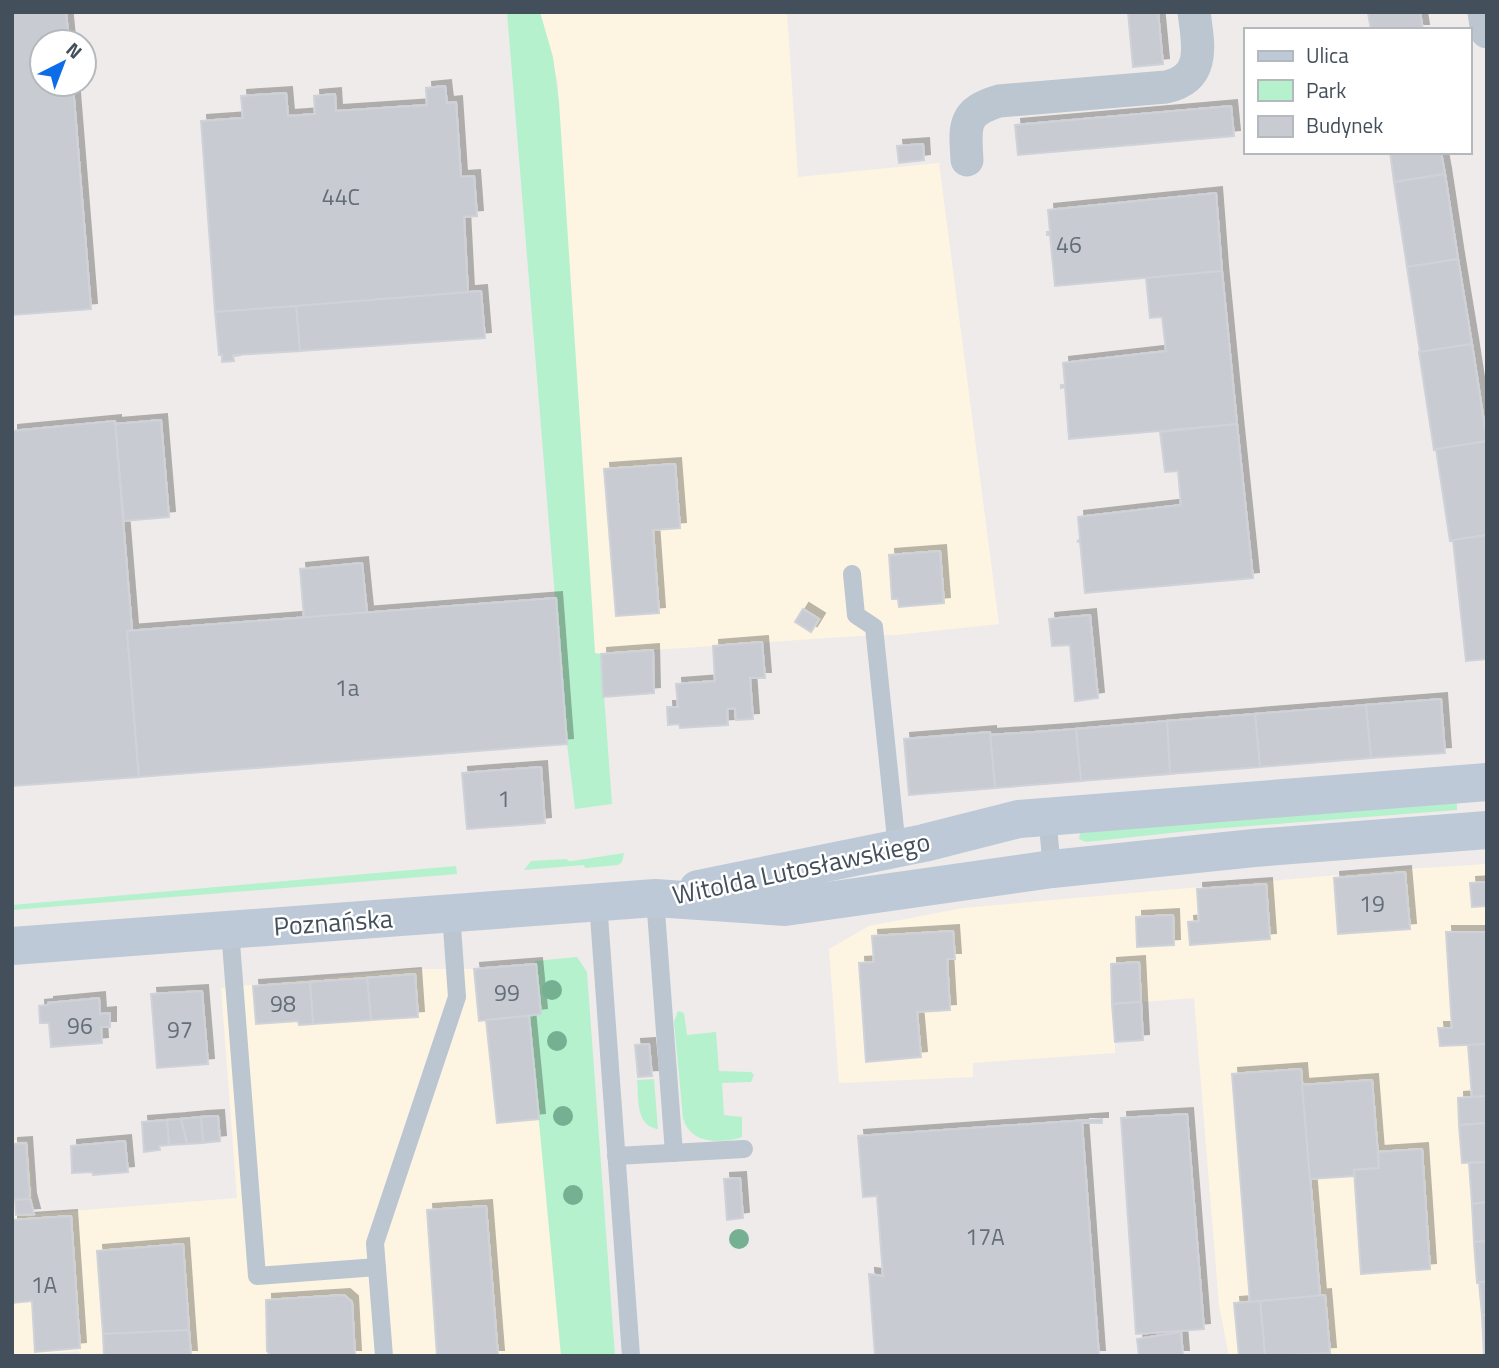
<svg xmlns="http://www.w3.org/2000/svg" width="1499" height="1368" font-family="'Titillium Web',sans-serif">
	<style>
		.commercial { fill: #fdf5e2 }
		.green { fill: #b5f1cd }
		.building { fill: #c8cbd1; stroke: #cfd2d8; stroke-width: 2; filter: url(#shadow) }
		.lines { fill: none; stroke-linecap: round; stroke-linejoin: round }
		.service { stroke: #bbc6d0; stroke-width: 18 }
		.minor { stroke: #bbc6d0; stroke-width: 33 }
		.secondary { stroke: #bdc9d7; stroke-width: 38 }
		.tree { fill: #74b091 }
		.labels { text-anchor: middle; dominant-baseline: central; stroke-width: 5; stroke-linejoin: round; paint-order: stroke }
		.number-label { font-size: 23px; fill: #646e78 }
		.street-label { font-size: 26px; fill: #434f5a; stroke: #fff }
	</style>
	<defs>
		<filter id="shadow"><feDropShadow dx="6" dy="-6" stdDeviation="0" flood-color="#0004"/></filter>
	</defs>
	<rect width="100%" height="100%" fill="#efebeb"/>
	<g class="commercial">
		<path d="M540 12H787L798 177 939 163 999 624 895 635 857 636 595 654 564 316 558 83Z"/>
		<path d="M1487 864V1356H1229L1219 1305 1194 998 1142 1002 1143 1040 1115 1042V1053L973 1063V1077L839 1083 829 949 869 926 963 908 1407 869Z"/>
		<path d="M536 964 541 1014 529 1016 565 1356H80L79 1351 12 1356V1140L28 1141 34 1214 237 1198 221 988 416 969H474Z"/>
	</g>
	<g class="green">
		<path d="M507 12H540L553 57 559 102 593 619 595 653 601 654 612 804 575 809 567 744Z"/>
		<path d="M1457 799V810L1199 830 1086 842 1079 839 1080 833Z"/>
		<path d="M624 853 622 862 618 865 585 868 584 865 524 870 531 861 567 859 568 861H572Z"/>
		<path d="M456 866 457 874 12 910V905Z"/>
		<path d="M577 957 587 972 615 1356H561L529 1016 541 1014 535 961Z"/>
		<path d="M678 1011 684 1013 687 1035 716 1032 719 1071 751 1072 754 1075 751 1082 722 1083 724 1115 742 1117V1137C720 1144 690 1144 683 1118L674 1022Z"/>
		<path d="M654 1079 658 1129C635 1126 639 1098 637 1080Z"/>
	</g>
	<g class="building">
		<path d="M12 12H66L69 42H42V84H72L73 86 91 309 12 315Z"/>
		<path d="M1128 12H1158L1163 64 1133 67Z"/>
		<path d="M1420 12 1423 30H1371L1368 13Z"/>
		<path d="M445 86 447 103 456 102 461 177 474 176 477 216 464 217 468 293 215 312 201 121 243 118 241 96 286 93 288 116 315 114 314 96 335 94 336 111 427 105 426 88Z"/>
		<path d="M1231 106 1234 136 1018 155 1015 125Z"/>
		<path d="M923 144 924 160 899 163 897 146Z"/>
		<path d="M1390 152H1441L1445 174 1394 182Z"/>
		<path d="M1445 174 1458 259 1407 267 1394 182Z"/>
		<path d="M1216 193 1222 271 1055 286 1050 235H1047V232H1050L1048 210Z"/>
		<path d="M1458 259 1472 344 1420 352 1407 267Z"/>
		<path d="M1222 271 1237 424 1069 439 1065 387 1061 388V385H1065L1063 363 1166 351 1162 317 1150 318 1146 278Z"/>
		<path d="M481 291 485 338 300 351 296 306Z"/>
		<path d="M296 306 300 351 233 355 234 361 222 362V355H219L215 312Z"/>
		<path d="M1472 344 1487 441 1434 450 1419 352Z"/>
		<path d="M161 420 169 517 124 521 115 424Z"/>
		<path d="M115 421 132 630 127 631 139 777 12 786V431Z"/>
		<path d="M1237 424 1253 578 1085 593 1080 541 1077 542 1080 539 1078 517 1181 505 1178 471 1165 472 1160 432Z"/>
		<path d="M1487 441V535L1450 541 1436 449Z"/>
		<path d="M675 464 680 528 653 530 659 613 616 616 604 469Z"/>
		<path d="M1487 535V659L1466 661 1453 540Z"/>
		<path d="M940 551 944 603 899 607 898 599H892L889 555Z"/>
		<path d="M362 563 367 612 304 618 300 569Z"/>
		<path d="M556 598 567 744 139 777 127 631Z"/>
		<path d="M803 609 819 619 811 632 795 622Z"/>
		<path d="M1090 615 1098 698 1075 701 1070 645 1052 646 1049 619Z"/>
		<path d="M762 642 765 678H750L753 719 736 720 735 708 727 709 728 725 680 728 679 724 668 725 667 707H678L676 684 715 681 713 646Z"/>
		<path d="M653 650 654 693 603 697 601 654Z"/>
		<path d="M1441 699 1445 753 1371 758 1366 705Z"/>
		<path d="M1366 705 1371 758 1260 767 1255 714Z"/>
		<path d="M1255 714 1260 767 1170 774 1167 721Z"/>
		<path d="M1167 721 1170 774 1081 781 1076 729Z"/>
		<path d="M1076 729 1081 781 995 788 990 735Z"/>
		<path d="M990 732 995 788 909 795 904 739Z"/>
		<path d="M541 767 545 823 467 829 462 773Z"/>
		<path d="M1405 872 1410 929 1338 934 1334 878Z"/>
		<path d="M1487 882V906L1472 907 1470 883Z"/>
		<path d="M1266 884 1270 939 1190 945 1188 922 1199 921 1197 889Z"/>
		<path d="M1173 915 1174 945 1137 947 1136 917Z"/>
		<path d="M953 931 955 959H947L950 1010 917 1012 921 1057 866 1062 859 963 874 962 872 936Z"/>
		<path d="M1446 932H1487V1044L1440 1046 1438 1028H1452Z"/>
		<path d="M1139 962 1141 1002 1112 1004 1111 964Z"/>
		<path d="M536 964 541 1014 479 1021 474 969Z"/>
		<path d="M415 974 418 1017 371 1020 367 978Z"/>
		<path d="M367 978 371 1020 313 1024 310 982Z"/>
		<path d="M310 982 313 1024 299 1025 298 1021 256 1024 253 986Z"/>
		<path d="M202 991 208 1064 157 1068 151 994Z"/>
		<path d="M99 998 100 1014 110 1013V1027H101L102 1043 51 1047 49 1023H40L39 1006 48 1005V1003Z"/>
		<path d="M1141 1002 1143 1040 1115 1042 1112 1004Z"/>
		<path d="M529 1016 539 1119 497 1123 486 1020Z"/>
		<path d="M649 1044 652 1076 638 1077 635 1045Z"/>
		<path d="M1487 1044V1096L1472 1097 1468 1045Z"/>
		<path d="M1301 1069 1320 1296 1250 1302 1232 1074Z"/>
		<path d="M1372 1080 1379 1168 1354 1170 1355 1176 1310 1179 1302 1085Z"/>
		<path d="M1487 1096V1123L1459 1125 1458 1098Z"/>
		<path d="M1187 1114 1204 1329 1136 1334 1121 1118Z"/>
		<path d="M218 1116 220 1141 203 1143 201 1117Z"/>
		<path d="M201 1117 203 1143 187 1144 181 1119Z"/>
		<path d="M181 1119 187 1144 169 1145 167 1120Z"/>
		<path d="M1102 1119V1123H1082L1099 1356H875L869 1274 883 1276 877 1196 863 1197 858 1136Z"/>
		<path d="M167 1120 169 1145 159 1146 160 1150 144 1152 142 1122Z"/>
		<path d="M1487 1123V1162L1462 1163 1459 1125Z"/>
		<path d="M125 1141 128 1172 93 1175 92 1172 72 1173 71 1146Z"/>
		<path d="M26 1143 30 1199 12 1200V1144Z"/>
		<path d="M1422 1149 1430 1269 1361 1274 1354 1170 1379 1168 1378 1152Z"/>
		<path d="M1487 1162V1202L1472 1204 1469 1163Z"/>
		<path d="M740 1178 743 1218 727 1220 724 1179Z"/>
		<path d="M30 1199 34 1214 16 1215 15 1200Z"/>
		<path d="M1487 1202V1241L1474 1242 1472 1204Z"/>
		<path d="M486 1206 498 1356H437L427 1210Z"/>
		<path d="M71 1216 80 1348 35 1352 32 1301 12 1303V1220Z"/>
		<path d="M1487 1241V1282L1477 1283 1474 1242Z"/>
		<path d="M183 1244 189 1330 103 1334 97 1251Z"/>
		<path d="M1479 1282H1487V1315H1482Z"/>
		<path d="M344 1295 352 1302 355 1356H271L267 1351 266 1300Z"/>
		<path d="M1325 1295 1330 1353 1265 1356 1260 1301Z"/>
		<path d="M1260 1301 1265 1356H1239L1234 1303Z"/>
		<path d="M1482 1315H1487V1356H1484Z"/>
		<path d="M189 1330 191 1356H104L103 1334Z"/>
		<path d="M1181 1332 1183 1356H1139L1137 1339Z"/>
	</g>
	<g class="lines">
		<g class="service">
			<path d="M852 574 856 615 874 627 897 848"/>
			<path d="M1047 816 1052 869"/>
			<path d="M655 898 674 1153"/>
			<path d="M598 902 631 1356"/>
			<path d="M230 930 257 1276 377 1267"/>
			<path d="M616 1156 744 1149"/>
			<path d="M384 1356 375 1243 457 997 451 913"/>
		</g>
		<g class="minor">
			<path d="M1484 12 1487 32"/>
			<path d="M967 160C965 126 962 112 999 101L1166 87C1207 78 1198 44 1194 12"/>
		</g>
		<g class="secondary">
			<path d="M698 889 924 843 1019 819 1487 782"/>
			<path d="M12 946 655 898 785 907 1052 869 1254 848 1487 830"/>
		</g>
	</g>
	<g class="tree">
		<circle cx="552" cy="990" r="10"/>
		<circle cx="557" cy="1041" r="10"/>
		<circle cx="563" cy="1116" r="10"/>
		<circle cx="573" cy="1195" r="10"/>
		<circle cx="739" cy="1239" r="10"/>
	</g>
	<g class="labels">
		<g class="number-label">
			<text x="341" y="196">44C</text>
			<text x="1069" y="244">46</text>
			<text x="347" y="687">1a</text>
			<text x="504" y="798">1</text>
			<text x="1372" y="903">19</text>
			<text x="507" y="992">99</text>
			<text x="283" y="1003">98</text>
			<text x="80" y="1025">96</text>
			<text x="180" y="1029">97</text>
			<text x="985" y="1236">17A</text>
			<text x="44" y="1284">1A</text>
		</g>
		<g class="street-label">
			<text transform="translate(801 868) rotate(-12)">Witolda Lutosławskiego</text>
			<text transform="translate(333 922) rotate(-4)">Poznańska</text>
		</g>
	</g>
	<rect width="1499" height="1368" fill="none" stroke="#434f5a" stroke-width="28"/>
	<rect x="1244" y="28" width="228" height="126" fill="#ffffff" stroke="#b4b9bd" stroke-width="2"/>
	<rect x="1258" y="51" width="35" height="10" fill="#bdc9d7" stroke="#b4b9bd" stroke-width="2"/>
	<text x="1306" y="63" font-size="21" fill="#434f5a">Ulica</text>
	<rect x="1258" y="80" width="35" height="21" fill="#b5f1cd" stroke="#b4b9bd" stroke-width="2"/>
	<text x="1306" y="98" font-size="21" fill="#434f5a">Park</text>
	<rect x="1258" y="116" width="35" height="21" fill="#c8cbd1" stroke="#b4b9bd" stroke-width="2"/>
	<text x="1306" y="133" font-size="21" fill="#434f5a">Budynek</text>
	<g transform="translate(63 63) rotate(42)"><circle r="33" fill="#ffffff" stroke="#b4b9bd" stroke-width="2"/>
	<path d="M0-5L12 26L0 18L-12 26Z" fill="#0d6ce8"/>
	<text y="-10" font-size="19" font-weight="bold" text-anchor="middle" fill="#434f5a">N</text>
	</g>
</svg>
